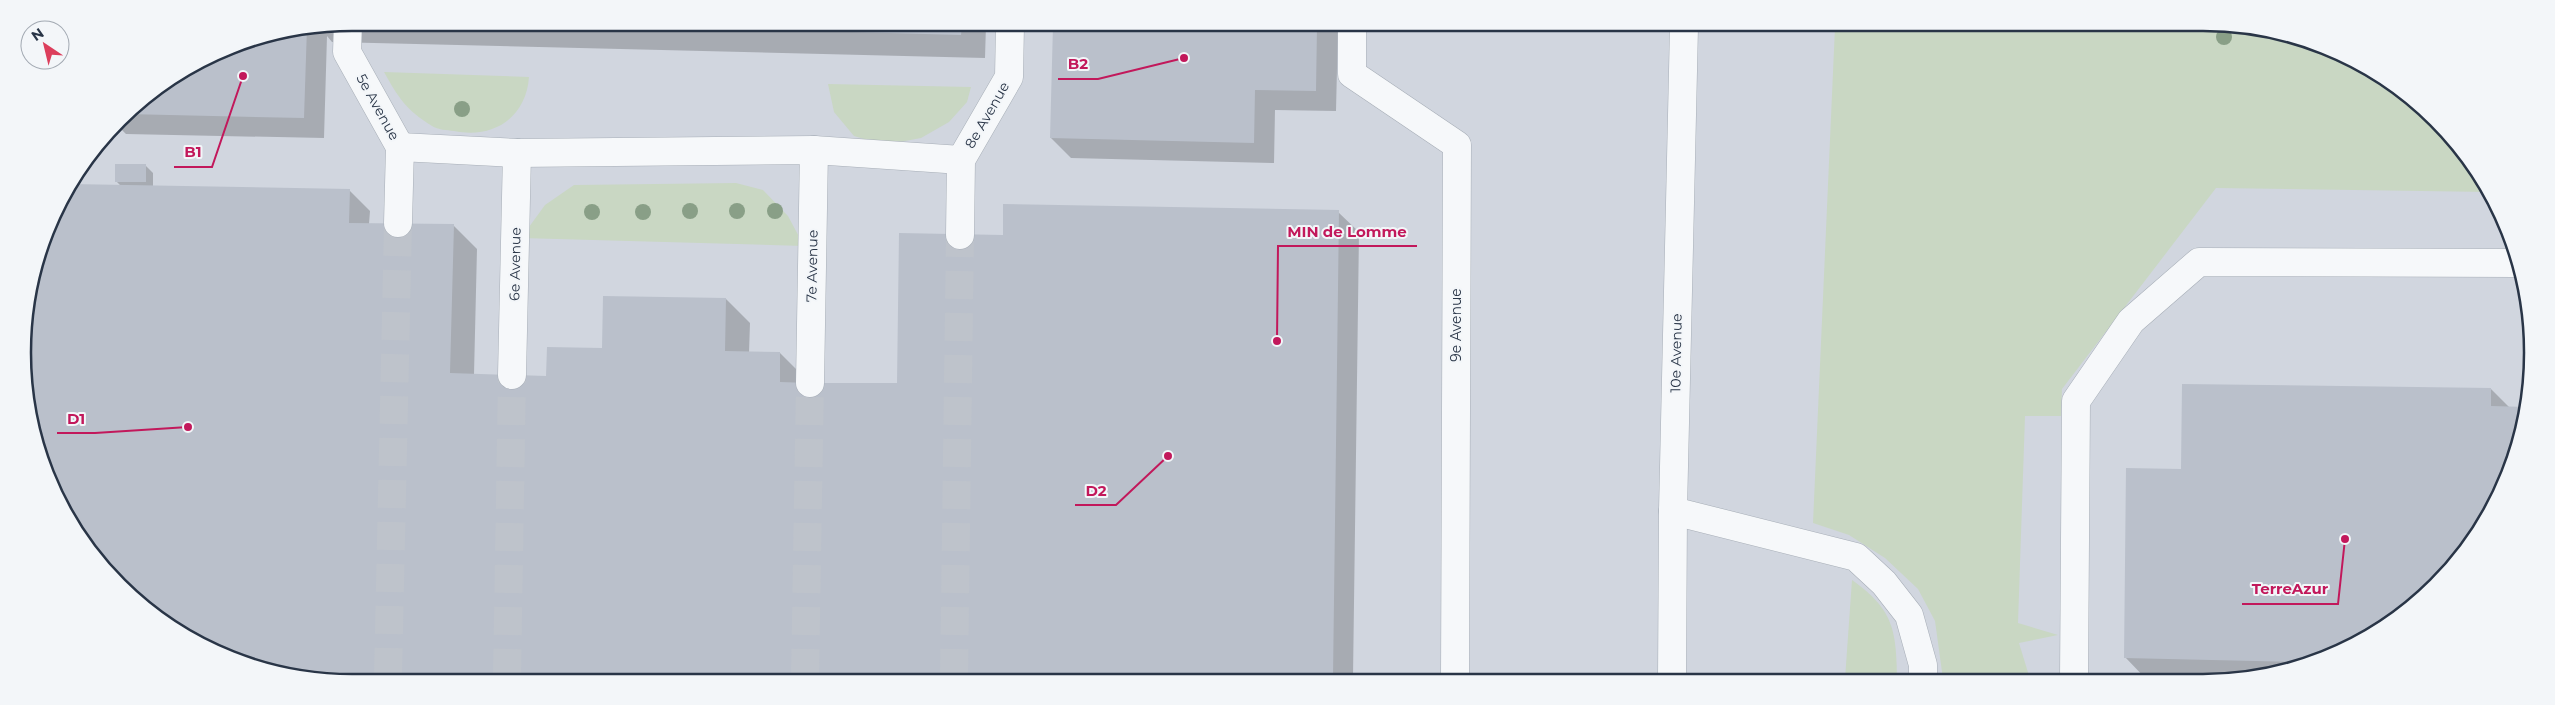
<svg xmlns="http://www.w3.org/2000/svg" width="2555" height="705" font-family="Montserrat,sans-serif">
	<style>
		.built { fill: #d1d6df }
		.green { fill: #c9d7c3 }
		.shadow { fill: #0003 }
		.building { fill: #bac0cb }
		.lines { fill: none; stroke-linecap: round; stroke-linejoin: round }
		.minor-tunnel { stroke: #bec3cb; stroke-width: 28; stroke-dasharray: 28 14; stroke-linecap: butt }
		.minor-casing { stroke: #a7aeb7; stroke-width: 29 }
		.minor { stroke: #f6f8fa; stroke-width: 28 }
		.tree { fill: #899f87 }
		.labels { text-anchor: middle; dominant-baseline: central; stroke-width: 4; stroke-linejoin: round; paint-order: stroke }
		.street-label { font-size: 14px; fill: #293547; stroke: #f3f6f9 }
		.rim { fill: none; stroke: #293547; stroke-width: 2.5 }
		.leader { fill: none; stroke: #c2185b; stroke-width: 2 }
		.callout-dot { fill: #c2185b; stroke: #f3f6f9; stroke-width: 2 }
		.callout-label { font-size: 15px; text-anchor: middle; font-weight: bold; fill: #c2185b; stroke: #f3f6f9; stroke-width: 4; stroke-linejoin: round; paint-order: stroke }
	</style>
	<rect width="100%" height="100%" fill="#e3e7ec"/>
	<path class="built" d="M353 23 2267 29 2329 48 2386 78 2436 119 2477 169 2507 226 2526 288 2532 352 2526 417 2498 499 2436 586 2348 649 2245 680 288 676 187 638 135 601 91 554 40 458 25 395 23 331 34 267 57 206 91 151 135 105 226 48 288 29Z"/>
	<g class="green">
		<path d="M1835 27 2267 29C2287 35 2309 39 2328 47 2395 75 2455 129 2489 192L2216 188 2062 389 2061 416H2025L2018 623 2058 635 2019 643 2030 679H1943L1935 621 1918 589 1885 558 1849 535 1813 523Z"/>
		<path d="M384 72 529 77C526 118 493 139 454 131 447 130 438 130 432 126 406 110 398 97 384 72Z"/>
		<path d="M828 84 971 87 967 102 949 122 921 138 884 145 854 136 834 112Z"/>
		<path d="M736 183 763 190 788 216 804 246 521 238 545 205 574 185Z"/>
		<path d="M1852 580C1894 610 1896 630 1897 679H1845Z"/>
	</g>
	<g class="shadow">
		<path d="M352 22 986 25 985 58 332 42 327 36 324 138 126 134 116 124 135 105 226 48 288 29Z"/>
		<path d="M1054 25 1338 26 1336 111 1275 110 1274 163 1071 158 1051 138Z"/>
		<path d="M145 165 153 173V187L349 190 370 211 369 224 453 225 477 249 474 375 547 378 603 349 726 299 750 323 749 353H780L804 377V384L898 385 1004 236 1338 212 1359 232 1353 678 288 676 187 638 135 601 91 554 40 458 25 395 23 331 34 267 57 206 70 185 121 186 116 181Z"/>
		<path d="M2491 389 2509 407 2527 408 2526 417 2498 499 2436 586 2348 649 2245 680H2147L2125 657 2182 470Z"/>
	</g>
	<g class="building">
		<path d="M521 23 781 24 962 25 961 35Z"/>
		<path d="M1053 25 1317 26 1316 91 1255 90 1254 143 1050 138Z"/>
		<path d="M307 27 304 118 126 114 135 105 226 48 288 29Z"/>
		<rect x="115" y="164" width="31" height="18"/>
		<path d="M70 184 350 189 349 223 454 224 450 373 546 376 547 347 602 348 603 296 726 298 725 351 780 352V382L810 383H897L899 233 1003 235V204L1339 210 1333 678 288 676 187 638 135 601 91 554 40 458 25 395 23 331 34 267 57 206Z"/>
		<path d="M2182 384 2491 388V406L2527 407 2526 417 2498 499 2436 586 2348 649 2304 662 2124 658 2126 468 2181 469Z"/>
	</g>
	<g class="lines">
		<g class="minor-tunnel">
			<path d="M388 676 398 223"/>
			<path d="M507 677 512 375"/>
			<path d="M805 677 810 383"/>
			<path d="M954 677 960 235"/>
		</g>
		<g class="minor-casing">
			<g id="minor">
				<path d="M348 23 347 52 400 147 398 223"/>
				<path d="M1352 26V74L1457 145 1455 678"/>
				<path d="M400 147 517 153 814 150 961 160"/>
				<path d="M960 235 961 160 1009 77 1010 25"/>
				<path d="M512 375 517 153"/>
				<path d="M810 383 814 150"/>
				<path d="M1673 511 1856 557 1884 583 1909 615 1923 665V679"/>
				<path d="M1672 679 1673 511 1684 27"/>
				<path d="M2074 679 2076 401 2131 321 2199 262 2519 263"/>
			</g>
		</g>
		<use href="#minor" class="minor"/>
	</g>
	<g class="tree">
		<circle cx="2224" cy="37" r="8"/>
		<circle cx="462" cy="109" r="8"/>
		<circle cx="690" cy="211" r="8"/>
		<circle cx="737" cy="211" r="8"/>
		<circle cx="775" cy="211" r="8"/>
		<circle cx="592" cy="212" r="8"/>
		<circle cx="643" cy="212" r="8"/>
	</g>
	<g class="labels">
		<g class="street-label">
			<text transform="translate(378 107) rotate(61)">5e Avenue</text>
			<text transform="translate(987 115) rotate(-60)">8e Avenue</text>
			<text transform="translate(515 264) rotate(-89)">6e Avenue</text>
			<text transform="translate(812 266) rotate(-89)">7e Avenue</text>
			<text transform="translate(1456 325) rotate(-90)">9e Avenue</text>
			<text transform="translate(1676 353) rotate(-89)">10e Avenue</text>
		</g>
	</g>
	<path d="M0 0H2555V705H0ZM352 31H2203A321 321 0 0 1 2524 352V353A321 321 0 0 1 2203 674H352A321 321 0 0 1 31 353V352A321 321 0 0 1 352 31Z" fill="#f3f6f9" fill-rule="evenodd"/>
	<path class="rim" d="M352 31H2203A321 321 0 0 1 2524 352V353A321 321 0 0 1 2203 674H352A321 321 0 0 1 31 353V352A321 321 0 0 1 352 31Z"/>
	<path class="leader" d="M1184 58L1098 79H1058M243 76L212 167H174M1277 341L1278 246H1417M188 427L95 433H57M1168 456L1116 505H1075M2345 539L2338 604H2242"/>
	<g class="callout-dot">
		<circle cx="1184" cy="58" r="5"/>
		<circle cx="243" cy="76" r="5"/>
		<circle cx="1277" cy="341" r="5"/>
		<circle cx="188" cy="427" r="5"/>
		<circle cx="1168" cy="456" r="5"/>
		<circle cx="2345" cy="539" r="5"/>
	</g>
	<g class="callout-label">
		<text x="1078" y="69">B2</text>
		<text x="193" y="157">B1</text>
		<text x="1347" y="237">MIN de Lomme</text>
		<text x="76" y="424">D1</text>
		<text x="1096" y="496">D2</text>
		<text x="2290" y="594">TerreAzur</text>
	</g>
	<g transform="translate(45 45) rotate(325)"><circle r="24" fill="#f3f6f9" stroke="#a2a9b2"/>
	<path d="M0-4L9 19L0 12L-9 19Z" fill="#dc3e5c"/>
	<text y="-8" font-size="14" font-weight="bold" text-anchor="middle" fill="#293547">N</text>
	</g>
</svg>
